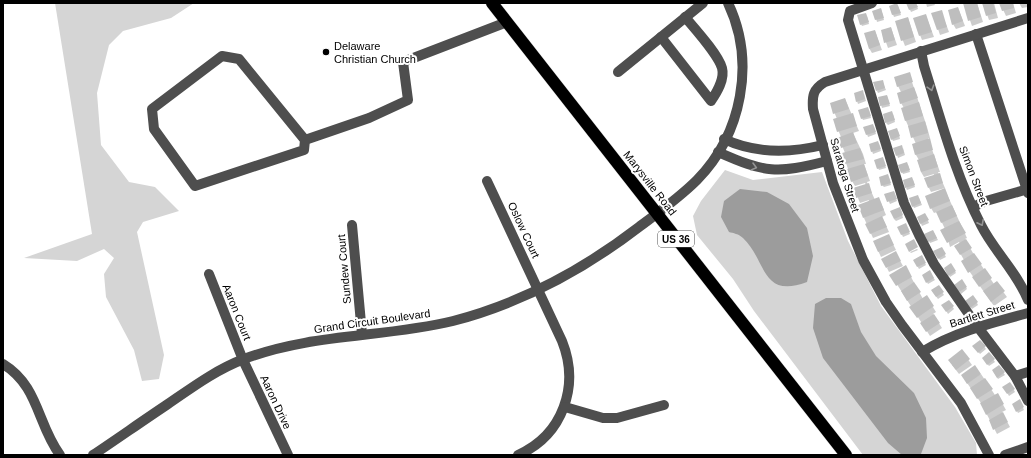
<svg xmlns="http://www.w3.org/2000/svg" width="1031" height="458" font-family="Arial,sans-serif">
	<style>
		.green { fill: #d5d5d5 }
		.water { fill: #9c9c9c }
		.shadow { fill: #0003 }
		.building { fill: #bebebe }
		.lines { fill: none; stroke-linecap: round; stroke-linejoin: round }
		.highway-casing { stroke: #dbdbdb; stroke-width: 13 }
		.minor { stroke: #4e4e4e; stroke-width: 10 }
		.highway { stroke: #000; stroke-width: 12 }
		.oneway { stroke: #959595 }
		.poi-dot { fill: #000; stroke: #fff; stroke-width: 1.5 }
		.labels { text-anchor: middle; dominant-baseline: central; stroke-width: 4; stroke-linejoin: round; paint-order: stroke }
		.shield { fill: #fff; stroke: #4c4c4c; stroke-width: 1 }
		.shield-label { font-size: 10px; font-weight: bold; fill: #000 }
		.poi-label { font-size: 11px; fill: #000; stroke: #fff; text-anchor: start }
		.street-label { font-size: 11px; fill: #000; stroke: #fff }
	</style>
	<rect width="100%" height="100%" fill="#fff"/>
	<g class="green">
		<path d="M55 3H194L171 18 123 31 109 45 97 93 101 145 129 182 155 187 179 211 143 222 137 232 164 355 159 379 142 381 134 350 106 297 104 274 114 258 104 249 77 261 24 258 92 234Z"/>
		<path d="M725 170 753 180 822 172 848 241 881 306 955 407 976 443 977 455H863L754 311 733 279 697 235 693 216 701 201Z"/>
	</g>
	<g class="water">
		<path d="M740 189 767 192 789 204 807 228 813 256 807 282C761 299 767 261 743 238 739 234 733 233 729 232L721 217 724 201Z"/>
		<path d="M826 298H841L851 304 861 332 876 356 914 393 926 418 927 438 921 454 902 455 888 443 823 358 813 328 815 304Z"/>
	</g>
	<g class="shadow">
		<path d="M907 3H916L918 9 911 12Z"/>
		<path d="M926 3H934L935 5 927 7Z"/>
		<path d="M964 3H977L983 22 972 26Z"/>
		<path d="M983 3H994L998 18 989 20Z"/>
		<path d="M1000 3H1013L1016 13 1006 16Z"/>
		<path d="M1028 3V7L1022 8 1019 3Z"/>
		<path d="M898 6 901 15 894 17 890 7Z"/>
		<path d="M958 8 965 26 956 29 953 24Z"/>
		<path d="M881 9 884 20 877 22 874 11Z"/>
		<path d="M941 11 949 32 940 35 933 14Z"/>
		<path d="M867 16 869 24 862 26 861 24Z"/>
		<path d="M926 16 934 37 922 40 920 35Z"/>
		<path d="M908 18 916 42 905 46 896 22Z"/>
		<path d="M891 28 897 45 888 48 882 31Z"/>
		<path d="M875 31 882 50 872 53 869 48Z"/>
		<path d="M909 73 927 127 930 138H928L940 172H938L945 188 931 192 929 188 934 174 924 177 921 172 918 160H919L916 155V144L906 121 902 109 904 108 901 103V92L898 86Z"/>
		<path d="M883 83 886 90 878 93 877 91Z"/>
		<path d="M864 94 866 101 858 104 857 101Z"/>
		<path d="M887 96 890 106 882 108 879 98Z"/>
		<path d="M845 99 859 131 853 133 863 154 866 164H864L870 181 867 182 875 200 881 203 886 215 882 217 889 232 873 238 864 218 869 200 860 203 854 188 866 185 865 183 855 186 852 181 843 154 845 153 839 138 841 137 834 120 837 119 831 104Z"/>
		<path d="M869 110 871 118 863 120 862 118Z"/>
		<path d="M893 114 895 122 888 125 886 123Z"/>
		<path d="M874 127 876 134 868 137 865 128Z"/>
		<path d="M898 131 900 139 893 141 892 139Z"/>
		<path d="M879 144 881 151 873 154 870 145Z"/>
		<path d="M903 148 905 155 898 158 897 155Z"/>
		<path d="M884 161 886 168 879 170 878 168Z"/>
		<path d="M908 165 910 172 903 174 902 172Z"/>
		<path d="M889 178 891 185 884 187 882 185Z"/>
		<path d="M913 180 915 187 907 190 906 188Z"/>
		<path d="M945 190 967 238 965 239 973 253 994 284 996 282 1007 297 994 306 962 261 964 260 956 246 960 244 959 242 950 247 945 229 937 212 934 213 931 208Z"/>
		<path d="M894 194 897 201 890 204 886 195Z"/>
		<path d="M919 198 922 205 914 208 913 206Z"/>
		<path d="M901 210 903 218 896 221 894 219Z"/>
		<path d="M925 214 929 223 922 226 918 217Z"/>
		<path d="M907 227 910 234 903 237 899 228Z"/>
		<path d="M933 231 938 240 930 243 926 234Z"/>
		<path d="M891 240 896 250 881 257 874 242Z"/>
		<path d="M941 248 946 257 940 260 935 252Z"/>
		<path d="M917 249 918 250 911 253 910 252Z"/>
		<path d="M921 256 926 265 919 269 914 260Z"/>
		<path d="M898 257 903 266 889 272 887 268Z"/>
		<path d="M951 265 956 273 950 277 945 268Z"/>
		<path d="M905 266 923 299 926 296 936 312 933 314 942 328 930 336 891 275Z"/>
		<path d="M929 271 935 280 928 284 923 275Z"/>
		<path d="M962 281 967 289 961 294 955 285Z"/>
		<path d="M939 287 944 295 938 299 932 291Z"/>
		<path d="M949 301 954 309 948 314 943 305Z"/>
		<path d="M967 303H977L978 305 972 309Z"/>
		<path d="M980 341 986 349 980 354 975 348Z"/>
		<path d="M962 351 972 365 959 374 952 365Z"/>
		<path d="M989 353 995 362 989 366 984 360Z"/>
		<path d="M999 366 1005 375 998 379 993 371Z"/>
		<path d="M981 374 995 395 997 394 1006 410 1002 412 1010 427 997 434 981 403 965 380Z"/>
		<path d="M1010 383 1015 392 1009 396 1004 387Z"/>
		<path d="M1020 401 1024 410 1018 413 1013 404Z"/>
	</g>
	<g class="building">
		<path d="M897 3 901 13 892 15 889 6Z"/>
		<path d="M906 3H916L918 7 909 10Z"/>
		<path d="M963 3H977L981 17 968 21Z"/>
		<path d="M982 3H993L996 13 986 16Z"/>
		<path d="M999 3H1013L1014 8 1002 11Z"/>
		<path d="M958 7 963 21 952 25 948 10Z"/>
		<path d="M881 8 884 18 875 20 872 11Z"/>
		<path d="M942 10 947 27 937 30 931 13Z"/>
		<path d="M866 13 869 22 860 25 857 15Z"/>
		<path d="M926 14 932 32 919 36 913 18Z"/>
		<path d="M908 17 914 37 901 41 895 21Z"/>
		<path d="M891 27 895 40 884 43 881 30Z"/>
		<path d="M875 30 880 45 869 49 864 33Z"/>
		<path d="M910 72 913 82 897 87 894 77Z"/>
		<path d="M883 80 885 88 876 91 873 82Z"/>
		<path d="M914 87 918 98 900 104 897 93Z"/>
		<path d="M863 90 865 99 856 102 854 93Z"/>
		<path d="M887 95 890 104 880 106 878 97Z"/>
		<path d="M845 98 849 109 833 114 830 103Z"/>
		<path d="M919 102 923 116 905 121 901 108Z"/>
		<path d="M868 107 871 116 861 119 858 110Z"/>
		<path d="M892 111 895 120 885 123 883 114Z"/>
		<path d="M853 113 857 126 837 132 833 119Z"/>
		<path d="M925 121 928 133 911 138 908 126Z"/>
		<path d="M873 124 876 132 866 135 863 127Z"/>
		<path d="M897 128 900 136 891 140 888 131Z"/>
		<path d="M853 132 857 143 841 148 837 138Z"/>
		<path d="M930 138 933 150 915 155 912 144Z"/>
		<path d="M878 141 881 149 871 152 869 144Z"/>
		<path d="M902 145 904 153 896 156 893 148Z"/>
		<path d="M860 148 864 159 845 164 842 153Z"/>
		<path d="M934 154 938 167 921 172 917 160Z"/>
		<path d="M883 157 886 166 877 169 874 160Z"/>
		<path d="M907 162 910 170 901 173 898 165Z"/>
		<path d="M864 164 868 176 851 182 847 169Z"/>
		<path d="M940 173 943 183 928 188 924 178Z"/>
		<path d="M888 174 891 183 881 186 879 177Z"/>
		<path d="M912 177 915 185 905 188 903 180Z"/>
		<path d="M869 183 872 193 856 198 853 188Z"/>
		<path d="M945 188 950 201 930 209 925 196Z"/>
		<path d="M894 191 897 199 887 202 884 194Z"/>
		<path d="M918 195 921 203 912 207 909 198Z"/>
		<path d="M879 197 884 210 863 218 858 205Z"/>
		<path d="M952 205 957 216 941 223 936 212Z"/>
		<path d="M900 207 903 215 894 219 890 211Z"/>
		<path d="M925 213 929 220 920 224 917 217Z"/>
		<path d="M882 216 887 227 870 234 865 224Z"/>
		<path d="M959 221 966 233 947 243 940 230Z"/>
		<path d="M906 223 910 232 901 235 897 227Z"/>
		<path d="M933 230 937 238 928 242 924 234Z"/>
		<path d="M889 234 894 245 878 252 873 241Z"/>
		<path d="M914 239 918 247 909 252 905 244Z"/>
		<path d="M966 239 972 248 960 255 954 246Z"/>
		<path d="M942 247 946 254 938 259 933 251Z"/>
		<path d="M896 251 901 261 886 268 881 259Z"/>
		<path d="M974 253 982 264 968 273 961 261Z"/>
		<path d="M922 255 926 263 917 267 913 260Z"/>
		<path d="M951 263 956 271 948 276 944 268Z"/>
		<path d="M906 265 912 277 896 286 889 275Z"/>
		<path d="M985 268 992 278 979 287 972 277Z"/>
		<path d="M930 270 934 278 926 283 922 275Z"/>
		<path d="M962 279 967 287 959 292 954 285Z"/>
		<path d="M997 281 1005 291 991 302 983 291Z"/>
		<path d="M914 282 921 292 907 301 901 291Z"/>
		<path d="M939 285 944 292 936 297 931 290Z"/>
		<path d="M927 295 934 306 917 318 909 307Z"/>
		<path d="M973 295 978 302 970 308 965 301Z"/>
		<path d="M949 300 954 306 946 312 941 305Z"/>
		<path d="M934 314 940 323 926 332 920 323Z"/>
		<path d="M980 340 986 346 978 353 972 346Z"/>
		<path d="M962 349 970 359 956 370 948 360Z"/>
		<path d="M989 352 995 359 987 365 982 358Z"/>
		<path d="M975 365 981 374 967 384 961 375Z"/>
		<path d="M999 365 1005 372 997 378 992 370Z"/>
		<path d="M985 378 993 389 977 399 970 388Z"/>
		<path d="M1010 382 1015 389 1007 394 1002 387Z"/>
		<path d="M998 393 1004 404 986 415 980 403Z"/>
		<path d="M1020 399 1024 407 1016 412 1012 404Z"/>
		<path d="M1003 412 1008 422 993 430 989 420Z"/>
	</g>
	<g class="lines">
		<g class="highway-casing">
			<path id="highway" d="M492 3 846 455"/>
		</g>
		<g class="minor">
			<path d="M872 3 850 11 848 20 904 203 919 235 934 264 977 326 1015 376 1028 401"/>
			<path d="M976 34 1028 193"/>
			<path d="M661 37 711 101C717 92 725 79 722 68 718 54 695 29 685 17"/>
			<path d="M921 51 924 66C941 120 955 174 981 225 994 251 1017 272 1028 300"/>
			<path d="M618 72 703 3"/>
			<path d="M724 139C756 154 790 153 823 145"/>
			<path d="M305 140 304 150 195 186 154 129 152 109 222 56 239 59 305 140 369 118 408 100 403 62 507 22"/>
			<path d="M718 152C765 173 777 174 827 161"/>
			<path d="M487 181 562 341C580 386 563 435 518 455"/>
			<path d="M973 207 986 201 1028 189"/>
			<path d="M352 225 362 334"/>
			<path d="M209 274 243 360 288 455"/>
			<path d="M922 352C955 332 991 323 1028 313"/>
			<path d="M3 364C39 386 37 424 60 455"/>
			<path d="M1015 376 1028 372"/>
			<path d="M565 407 603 418H617L664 405"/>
			<path d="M93 455C117 439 141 422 165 406 190 389 215 370 244 359 313 333 383 338 453 321 522 303 583 270 639 227 659 212 679 198 697 180 742 134 756 62 728 3"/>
			<path d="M989 455 961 403 902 325 886 302 863 260 833 183 813 109C812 96 813 89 825 82L1028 18"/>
			<path d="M1005 455 1028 447"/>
		</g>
		<use href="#highway" class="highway"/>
	</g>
	<defs><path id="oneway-chevron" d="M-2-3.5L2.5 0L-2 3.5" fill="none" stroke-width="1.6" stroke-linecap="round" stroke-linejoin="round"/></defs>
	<g class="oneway">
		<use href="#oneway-chevron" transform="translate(931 88) rotate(73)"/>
		<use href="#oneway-chevron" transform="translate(754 167) rotate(15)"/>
		<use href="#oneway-chevron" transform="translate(981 223) rotate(63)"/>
	</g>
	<circle class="poi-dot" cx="326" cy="52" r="4"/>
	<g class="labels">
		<rect class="shield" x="658" y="231" width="36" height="16" rx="3"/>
		<g class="shield-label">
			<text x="676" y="239">US 36</text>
		</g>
		<g class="poi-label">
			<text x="334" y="46">Delaware<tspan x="334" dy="13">Christian Church</tspan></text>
		</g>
		<g class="street-label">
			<text transform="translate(845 175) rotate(73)">Saratoga Street</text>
			<text transform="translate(974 176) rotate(69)">Simon Street</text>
			<text transform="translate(650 183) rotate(52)">Marysville Road</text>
			<text transform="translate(524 230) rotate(65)">Oslow Court</text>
			<text transform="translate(344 269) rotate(-95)">Sundew Court</text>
			<text transform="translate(237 312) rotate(68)">Aaron Court</text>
			<text transform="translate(982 314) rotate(-17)">Bartlett Street</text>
			<text transform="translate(372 321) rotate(-8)">Grand Circuit Boulevard</text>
			<text transform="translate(276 402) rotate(65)">Aaron Drive</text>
		</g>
	</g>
	<rect width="1031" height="458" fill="none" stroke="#000000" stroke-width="8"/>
</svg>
